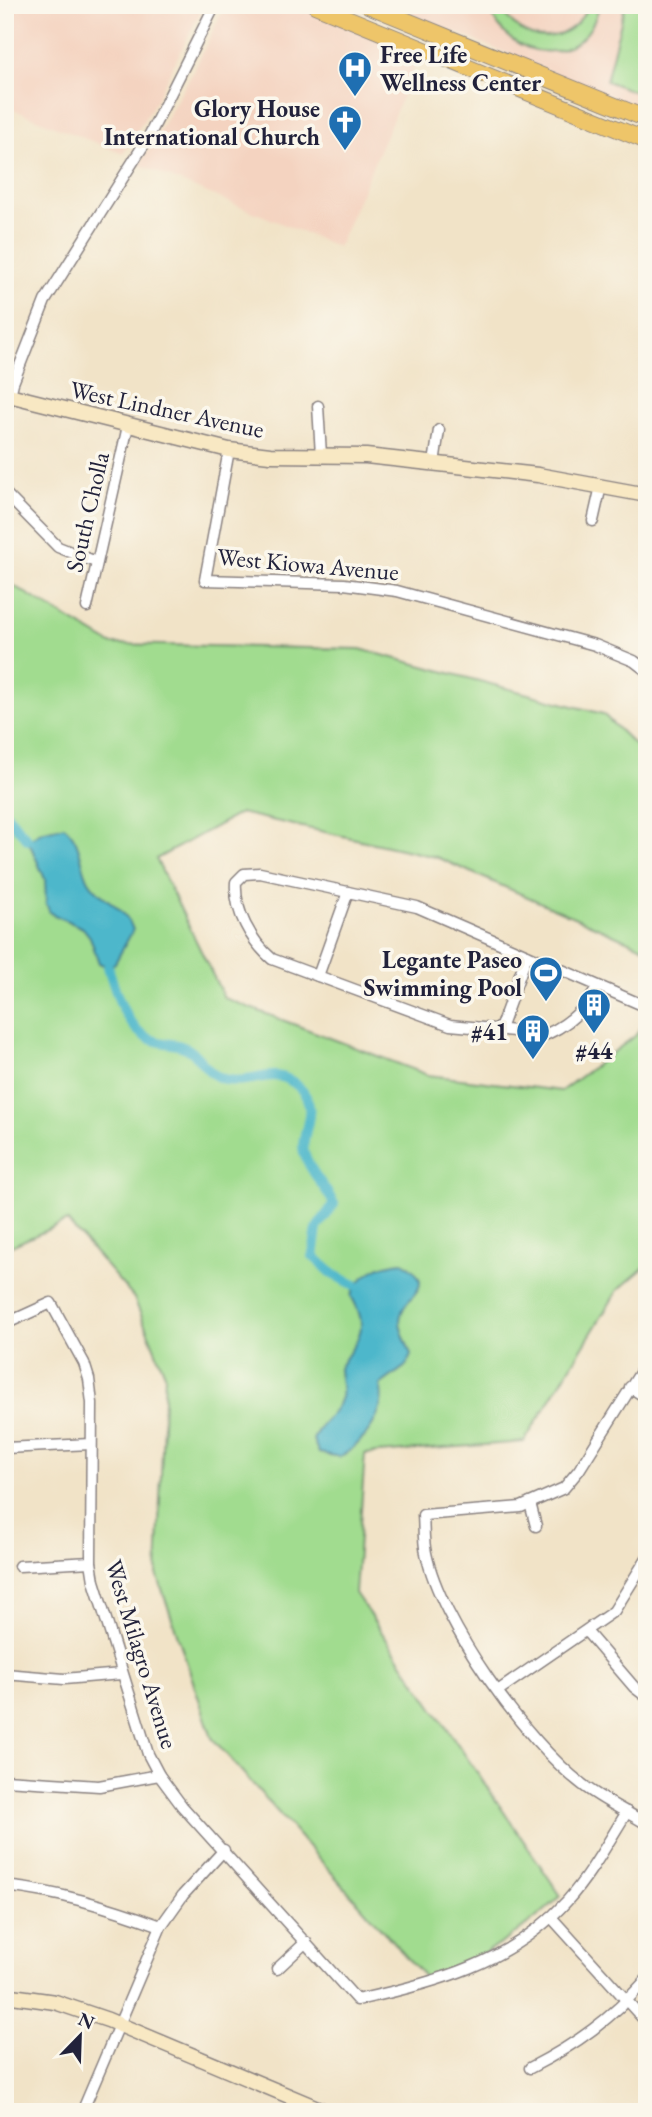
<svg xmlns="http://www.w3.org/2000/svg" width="652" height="2117" font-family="'EB Garamond',serif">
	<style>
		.built { fill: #f4d3c0 }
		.green { fill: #a1dc8f; stroke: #627f65; stroke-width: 2 }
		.water { fill: #4eb7cb; stroke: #386c83; stroke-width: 2 }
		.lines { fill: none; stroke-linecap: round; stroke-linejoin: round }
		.canal { stroke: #4eb7cb; stroke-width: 10 }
		.street-casing { stroke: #8a8281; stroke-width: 13 }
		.secondary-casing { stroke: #8a8281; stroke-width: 17 }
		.primary-casing { stroke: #8a8281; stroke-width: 18 }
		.street { stroke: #fff; stroke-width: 10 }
		.secondary { stroke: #f8e8c3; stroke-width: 14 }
		.primary { stroke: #eec569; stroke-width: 16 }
		.labels { text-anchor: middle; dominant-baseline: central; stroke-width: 7; stroke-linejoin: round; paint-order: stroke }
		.poi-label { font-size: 24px; font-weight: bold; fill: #22223b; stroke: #fbf7ec; text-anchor: end }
		.street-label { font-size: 24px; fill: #22223b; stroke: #fbf7ec }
	</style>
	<rect width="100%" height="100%" fill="#fbf7ec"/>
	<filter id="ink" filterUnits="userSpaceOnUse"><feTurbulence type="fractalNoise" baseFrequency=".0143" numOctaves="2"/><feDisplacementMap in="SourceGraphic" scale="14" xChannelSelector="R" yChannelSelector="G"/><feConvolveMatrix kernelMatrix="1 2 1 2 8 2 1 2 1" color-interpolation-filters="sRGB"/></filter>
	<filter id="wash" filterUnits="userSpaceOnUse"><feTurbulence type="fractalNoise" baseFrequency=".00686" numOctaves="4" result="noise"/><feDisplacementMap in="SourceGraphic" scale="28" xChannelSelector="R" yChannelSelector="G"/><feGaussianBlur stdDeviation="1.57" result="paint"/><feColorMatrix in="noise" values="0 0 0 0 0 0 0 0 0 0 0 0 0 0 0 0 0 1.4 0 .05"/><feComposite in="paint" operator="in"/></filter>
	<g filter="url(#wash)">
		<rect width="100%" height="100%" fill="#f1e3c7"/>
		<g class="built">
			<path d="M5 5H204L154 104 123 154 5 106Z"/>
			<path d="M225 5H293L419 57 338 247 140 165 195 68Z"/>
			<path d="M389 5H647V111Z"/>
		</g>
		<g class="green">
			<path d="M488 5H501C517 47 572 48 588 5H599C586 70 507 64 488 5Z"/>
			<path d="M647 5V92L638 93 606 81 625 6Z"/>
			<path d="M5 575 14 586 111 644 360 649 603 714 647 757V949L436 857 240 813 156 859 224 998 428 1075 561 1091 635 1036 647 1019V1265L618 1290 524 1442 365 1454 355 1593 561 1896C521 1934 478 1962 426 1979L212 1738 157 1574 165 1374 134 1298 67 1221 5 1249Z"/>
		</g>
		<g class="water">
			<path d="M64 826C82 840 79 862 89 881 101 901 124 904 133 930L115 963 108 967 99 963 90 937 83 928 50 913 46 903 45 879 28 840 41 832Z"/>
			<path d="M403 1262C443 1290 400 1293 400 1322 401 1333 408 1345 411 1355L407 1365 380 1385C388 1412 363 1444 340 1457L319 1453 313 1440C318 1423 336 1415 341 1397 343 1389 339 1377 339 1368 358 1339 371 1329 351 1296 358 1275 382 1263 403 1262Z"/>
		</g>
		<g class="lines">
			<g class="canal">
				<path d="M5 813 28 840"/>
				<path d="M108 967C115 990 125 1028 150 1039 163 1045 180 1042 191 1051 204 1062 209 1077 228 1080 254 1085 275 1064 299 1087 322 1110 299 1132 304 1153 309 1171 326 1187 334 1204L317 1228 313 1256 334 1275 355 1285"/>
			</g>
		</g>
	</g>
	<g filter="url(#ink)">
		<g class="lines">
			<g class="street-casing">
				<g id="street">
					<path d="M318 406 321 455"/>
					<path d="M5 415 13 383 45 301 148 138 215 5"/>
					<path d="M229 450 205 580 344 584 397 591 595 645 634 661 647 671"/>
					<path d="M434 463 439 430"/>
					<path d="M5 493 58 547 96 562"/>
					<path d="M593 521 601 486"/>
					<path d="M87 607 128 426"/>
					<path d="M318 976 348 892"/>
					<path d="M598 986C587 1007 569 1024 547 1034L450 1025 272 959C251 941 234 911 236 882L244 874 260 873 417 907 647 1007"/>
					<path d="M500 1029 527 955"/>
					<path d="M5 1324 51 1303 84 1363 89 1379 92 1403 91 1562 94 1581 148 1754 159 1775 182 1806 357 2000C435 1983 511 1963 567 1901 591 1874 608 1842 627 1812"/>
					<path d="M647 1362 579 1470 564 1488 521 1507 423 1515C424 1527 423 1541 426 1553 440 1622 526 1742 583 1785 602 1800 626 1811 647 1824"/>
					<path d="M630 1387 647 1398"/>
					<path d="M5 1448 91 1444"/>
					<path d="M530 1503 536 1526"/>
					<path d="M19 1566 91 1562"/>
					<path d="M586 1631 634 1687 647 1697"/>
					<path d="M5 1674 64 1679 121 1674"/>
					<path d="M499 1690 614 1611 647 1558"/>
					<path d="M5 1780 99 1786 159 1775"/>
					<path d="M5 1886C60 1892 109 1907 161 1926"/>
					<path d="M551 1917 647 2023"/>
					<path d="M277 1969 306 1942"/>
					<path d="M530 2068C577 2044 611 2019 647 1979"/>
					<path d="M82 2112 161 1926 183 1895 224 1850"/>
				</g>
			</g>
			<g class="secondary-casing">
				<g id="secondary">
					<path d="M5 394 229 450 270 455 366 456 538 475 647 495"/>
					<path d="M5 1995 55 2002 108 2020 327 2112"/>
				</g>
			</g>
			<g class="primary-casing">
				<g id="primary">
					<path d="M315 5 647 141"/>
					<path d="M368 5 647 119"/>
				</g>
			</g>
			<use href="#street" class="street"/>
			<use href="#secondary" class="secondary"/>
			<use href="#primary" class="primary"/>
		</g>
	</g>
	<defs>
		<g id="hospital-pin" transform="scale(1.75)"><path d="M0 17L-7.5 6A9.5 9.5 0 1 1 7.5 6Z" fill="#1f6fb2" stroke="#fbf7ec"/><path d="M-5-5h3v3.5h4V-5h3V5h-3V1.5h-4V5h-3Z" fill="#fff"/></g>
		<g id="church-pin" transform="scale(1.75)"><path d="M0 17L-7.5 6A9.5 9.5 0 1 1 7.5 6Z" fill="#1f6fb2" stroke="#fbf7ec"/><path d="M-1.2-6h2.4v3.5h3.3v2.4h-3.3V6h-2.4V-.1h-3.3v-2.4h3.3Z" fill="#fff"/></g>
		<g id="stadium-pin" transform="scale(1.75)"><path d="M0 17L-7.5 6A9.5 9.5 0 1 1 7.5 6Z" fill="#1f6fb2" stroke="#fbf7ec"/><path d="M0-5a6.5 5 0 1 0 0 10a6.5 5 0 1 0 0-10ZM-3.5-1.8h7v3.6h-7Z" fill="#fff"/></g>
		<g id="building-pin" transform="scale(1.75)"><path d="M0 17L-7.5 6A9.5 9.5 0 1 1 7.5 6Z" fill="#1f6fb2" stroke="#fbf7ec"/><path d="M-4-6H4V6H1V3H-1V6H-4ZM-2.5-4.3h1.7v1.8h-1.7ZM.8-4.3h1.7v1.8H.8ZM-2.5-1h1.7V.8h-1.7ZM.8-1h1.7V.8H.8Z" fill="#fff"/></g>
	</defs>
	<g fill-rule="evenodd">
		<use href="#hospital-pin" x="355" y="68"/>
		<use href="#church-pin" x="345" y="122"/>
		<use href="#stadium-pin" x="546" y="973"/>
		<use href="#building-pin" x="594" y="1005"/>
		<use href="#building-pin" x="533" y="1031"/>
	</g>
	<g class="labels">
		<g class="poi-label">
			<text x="380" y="54" text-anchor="start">Free Life<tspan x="380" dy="28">Wellness Center</tspan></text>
			<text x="320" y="108">Glory House<tspan x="320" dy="28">International Church</tspan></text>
			<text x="522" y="959">Legante Paseo<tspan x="522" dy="28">Swimming Pool</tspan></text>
			<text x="508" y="1031">#41</text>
			<text x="594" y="1050" text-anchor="middle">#44</text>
		</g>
		<g class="street-label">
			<text transform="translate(167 409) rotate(12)">West Lindner Avenue</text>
			<text transform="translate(87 512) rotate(-77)">South Cholla</text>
			<text transform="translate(308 564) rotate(5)">West Kiowa Avenue</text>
			<text transform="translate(142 1654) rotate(73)">West Milagro Avenue</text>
		</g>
	</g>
	<rect width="652" height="2117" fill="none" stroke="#fbf7ec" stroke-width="28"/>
	<g transform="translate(80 2036) rotate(23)" stroke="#fbf7ec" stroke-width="5" paint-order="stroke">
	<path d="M0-5L12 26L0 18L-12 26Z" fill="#22223b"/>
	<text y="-10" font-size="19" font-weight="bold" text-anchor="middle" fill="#22223b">N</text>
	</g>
</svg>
